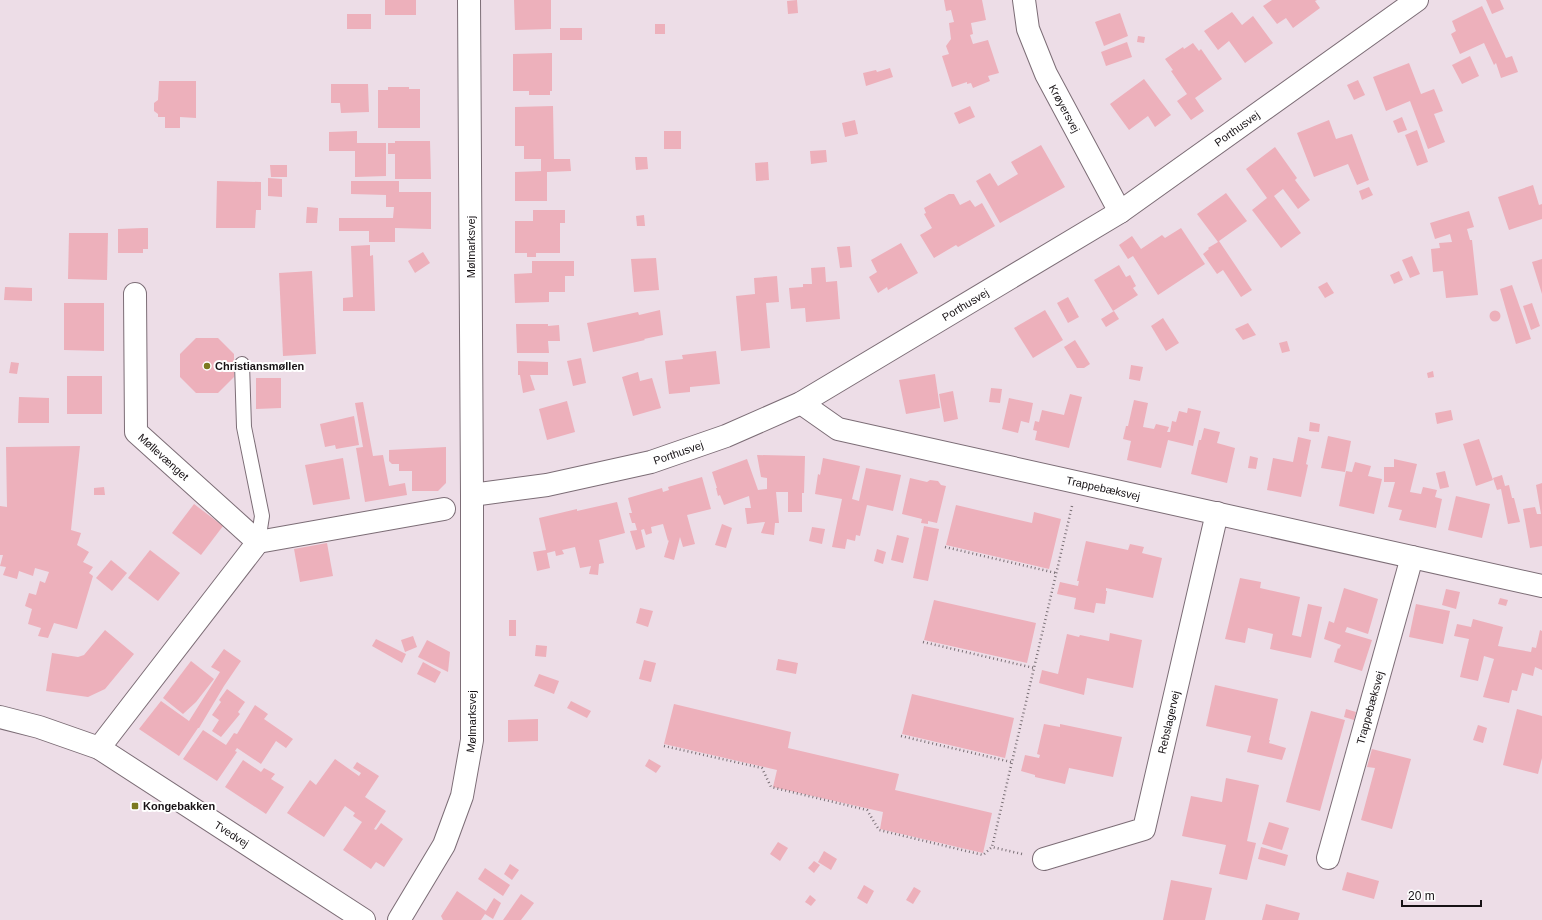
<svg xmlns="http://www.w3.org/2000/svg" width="1542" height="920" font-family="Helvetica,sans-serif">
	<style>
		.building { fill: #edb0bb }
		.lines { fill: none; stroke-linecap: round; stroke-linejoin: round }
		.service-casing { stroke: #7c6d76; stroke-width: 16 }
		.minor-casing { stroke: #7c6d76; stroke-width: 24 }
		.tertiary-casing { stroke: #7c6d76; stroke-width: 24 }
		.path { stroke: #7a7076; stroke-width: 2.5; stroke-dasharray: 1 3; stroke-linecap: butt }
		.service { stroke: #fff; stroke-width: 14 }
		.minor { stroke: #fff; stroke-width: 22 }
		.tertiary { stroke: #fff; stroke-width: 22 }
		.poi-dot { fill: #7b791f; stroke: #fff; stroke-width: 1.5 }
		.labels { text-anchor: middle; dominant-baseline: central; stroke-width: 4; stroke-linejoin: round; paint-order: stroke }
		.street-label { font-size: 11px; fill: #171215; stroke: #fff }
		.poi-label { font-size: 11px; font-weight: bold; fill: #171215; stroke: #fff; text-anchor: start }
	</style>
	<rect width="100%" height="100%" fill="#eddde7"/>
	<g class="building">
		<rect x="385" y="0" width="31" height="15"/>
		<path d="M514 0H551V29L515 30Z"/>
		<path d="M797 0 798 13 788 14 787 1Z"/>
		<path d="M944 0H982L986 20 971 23 973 34 970 35 973 44 988 40 999 73 988 76 990 81 973 88 971 83 967 84V82L952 87 942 56 949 54 946 46 951 39 949 23 954 22 951 10 946 11Z"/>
		<path d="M1272 0H1317L1315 1 1320 8 1293 28 1286 18 1277 24 1263 6Z"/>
		<path d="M1486 0H1500L1504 9 1492 14Z"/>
		<path d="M1482 6 1506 58 1512 56 1518 72 1501 78 1496 63 1494 65 1484 43 1460 54 1451 34 1456 31 1452 21Z"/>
		<path d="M1232 12 1242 25 1253 16 1273 43 1245 63 1229 41 1218 50 1204 31Z"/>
		<path d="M1120 13 1128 36 1104 46 1095 22Z"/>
		<rect x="347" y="14" width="24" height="15"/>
		<rect x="655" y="24" width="10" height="10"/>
		<rect x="560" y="28" width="22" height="12"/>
		<path d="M1138 36 1145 37 1144 43 1137 42Z"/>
		<path d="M1127 42 1132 57 1106 66 1101 52Z"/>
		<path d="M1193 43 1199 51 1201 49 1222 79 1195 98 1204 111 1191 120 1177 101 1187 94 1171 71 1173 70 1165 59 1183 47 1184 49Z"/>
		<path d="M552 53V91H550V95H529V91H513V54Z"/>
		<path d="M1470 56 1479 76 1462 84 1452 65Z"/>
		<path d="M1409 63 1421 94 1434 89 1443 111 1434 114 1445 142 1428 149 1410 101 1386 111 1373 77Z"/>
		<path d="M890 68 893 77 866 86 863 73 876 70 877 72Z"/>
		<path d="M1144 79 1171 115 1155 127 1148 116 1129 130 1110 104Z"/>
		<path d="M1358 80 1365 95 1354 100 1347 85Z"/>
		<path d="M159 81H196V118L180 117V128H165V117H158V114L154 111V103L158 100Z"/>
		<path d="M331 84H368L369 112 341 113 340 103H331Z"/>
		<path d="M388 87H409V89H420V128H378V90H388Z"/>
		<path d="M553 106 554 159H570L571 171 547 172V201H515V172L541 171V159H524V146H515V107Z"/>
		<path d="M970 106 975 117 959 124 954 113Z"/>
		<path d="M1402 117 1407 130 1398 133 1393 121Z"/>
		<path d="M855 120 858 134 845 137 842 123Z"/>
		<path d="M1329 120 1336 139 1352 134 1369 180 1357 185 1348 164 1314 177 1297 133Z"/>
		<path d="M1417 130 1428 162 1417 166 1405 135Z"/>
		<path d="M357 131V143H386V176L355 177V151H329V132Z"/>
		<rect x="664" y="131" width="17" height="18"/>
		<path d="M395 141H430L431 179H395V154H388V143H395Z"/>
		<path d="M1041 145 1065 187 1000 223 976 181 990 173 998 186 1018 174 1011 162Z"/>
		<path d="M1275 147 1297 178 1295 180 1310 200 1298 209 1283 189 1274 196 1301 233 1281 248 1252 210 1267 198 1246 169Z"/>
		<path d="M826 150 827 162 811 164 810 151Z"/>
		<path d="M635 157H647L648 169 636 170Z"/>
		<path d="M768 162 769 180 756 181 755 163Z"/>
		<path d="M270 165H287V177H271Z"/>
		<path d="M268 178 282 179V197L268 196Z"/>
		<path d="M217 181 261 182V210H256L255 228H216Z"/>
		<path d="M351 181H399V192H431V229L395 228V242H369V231H339V218H393L394 207H386V195L351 194Z"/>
		<path d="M1533 185 1539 205 1542 204V219L1509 230 1498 197Z"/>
		<path d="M1369 187 1373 195 1362 200 1359 191Z"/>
		<path d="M1226 193 1247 221 1219 241 1252 290 1241 297 1223 270 1217 274 1203 254 1209 249 1208 248 1218 242 1197 214Z"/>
		<path d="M949 194H954L960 205 970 200 975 207 982 203 995 226 958 247 956 245 934 258 920 235 932 228 924 214 926 213 924 208Z"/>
		<path d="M307 207 318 208 317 223H306Z"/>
		<path d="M533 210H565V223H560V253H536V257H527V253H515V221H533Z"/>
		<path d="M1469 211 1474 227 1467 229 1470 240H1472L1478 295 1446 298 1443 271 1433 272 1431 249 1440 248 1439 243 1452 242 1450 234 1435 239 1430 223Z"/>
		<path d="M644 215 645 226H637L636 216Z"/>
		<path d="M143 228H148V249H143V253H118V229Z"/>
		<path d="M1181 228 1205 264 1158 295 1133 256 1128 259 1119 245 1132 236 1141 249 1162 235 1165 238Z"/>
		<path d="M69 233H108L107 280 68 279Z"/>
		<path d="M901 243 918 273 888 290 887 287 878 293 869 277 877 272 871 260Z"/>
		<path d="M370 245V256L373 255 375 311H343V298L353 297 351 246Z"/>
		<path d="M850 246 852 267 840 268 837 247Z"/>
		<path d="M423 252 430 263 415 273 408 261Z"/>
		<path d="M1412 256 1420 274 1410 278 1402 260Z"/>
		<path d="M656 258 659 290 634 292 631 259Z"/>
		<path d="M1542 259V294L1532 262Z"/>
		<path d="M532 261H574V276H565V292H549V302L515 303 514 274 532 273Z"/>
		<path d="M1119 265 1126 277 1130 275 1136 286 1133 288 1138 295 1113 311 1094 280Z"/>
		<path d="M825 267 826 282 837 281 840 319 806 322 805 308 791 309 789 288 803 287V284H812L811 268Z"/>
		<path d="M312 271 316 354 283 356 279 273Z"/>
		<path d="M1399 271 1403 280 1394 284 1390 275Z"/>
		<path d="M777 276 779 302 766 303 770 348 741 351 736 296 755 294 754 278Z"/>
		<path d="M1327 282 1334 293 1325 298 1318 287Z"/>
		<path d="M1512 285 1531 339 1516 344 1500 289Z"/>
		<path d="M5 287 32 288V301L4 300Z"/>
		<path d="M1068 297 1079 317 1068 323 1057 303Z"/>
		<path d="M64 303H104V351L64 350Z"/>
		<path d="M1532 303 1540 326 1531 330 1523 306Z"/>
		<path d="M660 310 663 335 644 339 645 340 593 352 587 323 638 312 639 315Z"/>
		<path d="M1045 310 1063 340 1033 358 1014 328Z"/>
		<circle cx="1495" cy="316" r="5.5"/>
		<path d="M1114 311 1119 319 1106 327 1101 319Z"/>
		<path d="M1163 318 1179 343 1166 351 1151 326Z"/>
		<path d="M1248 323 1256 335 1243 340 1235 329Z"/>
		<path d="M516 324H548V326L559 325 560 341H548L549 353H517Z"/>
		<path d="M196 338H218L234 354V377L218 393H196L180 377V354Z"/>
		<path d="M1075 340 1090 364 1084 368H1077L1064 347Z"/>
		<path d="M1287 341 1290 351 1282 353 1279 343Z"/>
		<path d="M716 351 720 384 690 387V392L669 394 665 361 683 359 682 355Z"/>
		<path d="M581 358 586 383 573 386 567 361Z"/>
		<path d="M518 361 548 362V375H530L535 390 523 393 520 375H518Z"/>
		<path d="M11 362 19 363 17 374 9 373Z"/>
		<path d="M1131 365 1143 367 1140 381 1129 379Z"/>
		<path d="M1433 371 1434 377 1428 378 1427 373Z"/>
		<path d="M638 372 640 381 652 378 661 408 633 416 622 377Z"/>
		<path d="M935 374 940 408 906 414 899 380Z"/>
		<rect x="67" y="376" width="35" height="38"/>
		<path d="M256 378H281V408L256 409Z"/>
		<path d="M991 388 1002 389 1000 403 989 402Z"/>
		<path d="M953 391 958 419 944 422 939 394Z"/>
		<path d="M1070 394 1082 397 1069 448 1035 440 1037 431 1033 430 1035 421 1039 422 1042 410 1064 415Z"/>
		<path d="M19 397 49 398V423H18Z"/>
		<path d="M1009 398 1033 403 1029 423 1021 421 1018 433 1002 429Z"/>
		<path d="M1134 400 1148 403 1143 427 1154 429 1156 424 1169 427 1167 432H1170L1172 421 1176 422 1179 411 1187 413 1188 408 1201 411 1193 446 1168 440 1161 468 1127 460 1131 441 1123 439 1126 426H1128Z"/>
		<path d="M567 401 575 432 547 440 539 409Z"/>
		<path d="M363 402 373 456 383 455 389 486 405 483 407 495 365 502 356 448 363 447 355 403Z"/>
		<path d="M1451 410 1453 420 1437 424 1435 413Z"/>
		<path d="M354 416 359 445 336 449 335 445 325 447 320 424Z"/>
		<path d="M1310 422 1320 424 1319 432 1309 431Z"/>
		<path d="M1204 428 1220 432 1217 443 1235 448 1227 483 1191 474 1199 440H1201Z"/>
		<path d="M1328 436 1351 441 1345 472 1321 468Z"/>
		<path d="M1298 437 1311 440 1306 464 1308 465 1301 497 1267 490 1273 458 1293 462Z"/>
		<path d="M1479 439 1493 480 1476 486 1463 444Z"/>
		<path d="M80 446 71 530 81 533 77 545 89 552 83 562 93 567 89 573 93 576 77 629 54 623 48 638 38 636 41 628 28 624 32 609 25 606 29 593 36 595 40 581 45 583 49 572 35 568 33 576 19 571 17 579 3 575 6 567 0 566 3 555H0V506L7 507 6 447Z"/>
		<path d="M446 447V483L438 491H412V471H399V464H392L389 461V450Z"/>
		<path d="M757 455 805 456 804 493H802V512H788V492H776L779 523H775L774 535 761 533 765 522 747 524 745 508H751L749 496 724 505 720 495 718 496 716 488H717L712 472 747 459 758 490 767 489V478L761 477Z"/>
		<path d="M1250 456 1258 458 1256 469 1248 468Z"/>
		<path d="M343 458 350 499 313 505 305 465Z"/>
		<path d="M823 458 860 466 852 499 859 501 866 468 901 475 893 511 867 505 860 536 856 535 855 541 847 539 845 549 832 547 842 499 815 494 818 474 820 475Z"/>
		<path d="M1394 459 1417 464 1410 492 1421 494 1423 487 1437 490 1435 497 1442 499 1436 528 1399 520 1402 510 1388 507 1395 482H1384V467H1394Z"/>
		<path d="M1355 462 1371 466 1368 476 1382 479 1374 514 1339 506 1346 471 1352 472Z"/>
		<path d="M1445 471 1449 487 1440 489 1436 473Z"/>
		<path d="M1502 475 1505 486 1509 485 1512 498H1514L1520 522 1508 524 1501 489 1497 490 1493 478Z"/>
		<path d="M702 477 711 509 687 515 695 544 683 547 680 537 674 560 664 557 669 540 668 541 663 524 651 527 652 533 646 535 644 529 641 530 645 547 636 550 630 531 637 530 635 523H632L629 513H632L628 498 662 488 663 492 669 490 668 487Z"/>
		<path d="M910 478 927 482 930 480 938 481 941 485 946 486 937 523 928 521V524L921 523 922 519 902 514Z"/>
		<path d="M1542 483V546L1530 548 1523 509 1535 507 1537 514H1541L1536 485Z"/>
		<path d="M104 487 105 495H94V488Z"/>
		<path d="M1456 496 1490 504 1482 538 1448 530Z"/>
		<path d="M617 502 625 533 599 540 604 563 599 564 598 575 589 574 591 566 580 568 575 547 562 550 564 554 556 556 555 551 547 553 550 568 537 571 533 552 546 550 539 518 577 509V511Z"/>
		<path d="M194 504 223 526 201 555 172 533Z"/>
		<path d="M956 505 1032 523 1034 512 1061 519 1049 569 946 545Z"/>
		<path d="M722 524 732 528 726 548 715 545Z"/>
		<path d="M924 526 939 529 928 581 913 578Z"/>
		<path d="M812 527 825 529 822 544 809 541Z"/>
		<path d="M897 535 909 538 903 563 891 560Z"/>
		<path d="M1086 541 1128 550 1130 544 1144 547 1142 553 1162 558 1153 598 1106 588V591H1107L1105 604 1096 603 1094 613 1074 609 1076 598 1057 594 1060 582 1078 586 1079 581H1077Z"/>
		<path d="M327 543 333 576 300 582 294 549Z"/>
		<path d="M877 549 886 552 883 564 874 561Z"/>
		<path d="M150 550 180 573 158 601 128 578Z"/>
		<path d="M111 560 127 573 112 591 96 578Z"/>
		<path d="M1240 578 1261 582 1260 588 1300 597 1292 635 1301 637 1308 604 1322 607 1311 658 1270 649 1273 634 1248 628 1245 643 1225 639Z"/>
		<path d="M1344 588 1378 599 1368 634 1347 627 1345 632 1372 640 1362 671 1334 662 1338 648 1339 649 1341 645 1324 639 1329 621 1334 623Z"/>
		<path d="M1446 589 1460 592 1456 609 1442 605Z"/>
		<path d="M1500 598 1508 600 1506 606 1498 604Z"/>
		<path d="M934 600 1036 623 1027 663 924 640Z"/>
		<path d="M1416 604 1450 611 1443 644 1409 637Z"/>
		<path d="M640 608 653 611 648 627 636 623Z"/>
		<path d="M1473 619 1503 627 1498 646 1531 652 1532 647 1536 648 1540 630 1542 631V670L1535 667 1533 676 1522 673 1517 691 1512 690 1509 703 1483 697 1494 659 1484 656 1478 681 1460 677 1469 639 1454 636 1457 624 1471 627Z"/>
		<rect x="509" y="620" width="7" height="16"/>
		<path d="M105 630 134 654 105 689 88 697 46 691 52 653 78 657 84 655Z"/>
		<path d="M1110 633 1142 640 1133 688 1087 678 1084 695 1039 683 1042 670 1058 674 1067 634 1079 637 1080 635 1109 641Z"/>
		<path d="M413 636 417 647 405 652 401 640Z"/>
		<path d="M376 639 406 654 402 663 372 646Z"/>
		<path d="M427 640 450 652 448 672 418 657Z"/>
		<path d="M536 645 547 646 546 657 535 656Z"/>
		<path d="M224 649 241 661 224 686 199 728H198L179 756 139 729 161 701 189 721 220 672 211 667Z"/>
		<path d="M778 659 798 663 796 674 776 670Z"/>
		<path d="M644 660 656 663 651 682 639 679Z"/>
		<path d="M191 661 214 679 196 702 183 714 163 698Z"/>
		<path d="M423 662 441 672 435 683 417 674Z"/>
		<path d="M539 674 559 681 554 694 534 686Z"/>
		<path d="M1215 685 1278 699 1269 740H1270L1269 743 1286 748 1282 760 1247 752 1251 736 1206 726Z"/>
		<path d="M227 689 245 702 238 712 240 714 221 737 212 731 219 720 212 715 221 702 219 700Z"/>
		<path d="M912 694 1014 718 1005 758 902 734Z"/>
		<path d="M571 701 591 711 587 718 567 708Z"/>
		<path d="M674 704 791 732 788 748 899 774 895 790 992 813 983 853 880 829 883 812 773 787 777 770 664 744Z"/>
		<path d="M255 705 268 714 264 719 293 739 286 748 276 741 261 764 237 748 235 751 237 752 217 781 183 759 203 730 226 745 234 733 237 734Z"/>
		<path d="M1346 709 1356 712 1354 720 1344 717Z"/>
		<path d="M1517 709 1542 716V758L1538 774 1503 765Z"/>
		<path d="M1311 711 1345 720 1320 811 1286 802Z"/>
		<path d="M538 719V741L508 742V720Z"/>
		<path d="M1044 724 1060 727V724L1122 737 1113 777 1069 768 1065 784 1035 777V775L1021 771 1025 755 1039 758 1040 755 1037 754Z"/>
		<path d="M1478 725 1487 728 1483 743 1473 740Z"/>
		<path d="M1372 749 1411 759 1392 829 1361 820 1375 768 1367 767Z"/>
		<path d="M335 759 359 776 361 773 353 768 357 762 379 776 365 797 386 811 374 829 376 830 381 823 403 839 384 867 376 862 371 869 343 850 362 822 353 816 355 813 345 806 324 837 287 813 310 780 316 785Z"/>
		<path d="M649 759 661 766 656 773 645 766Z"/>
		<path d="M243 760 261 772 264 768 275 774 271 779 284 787 266 814 225 787Z"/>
		<path d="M1226 778 1259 785 1247 841 1256 843 1247 880 1219 874 1226 845 1182 836 1191 796 1222 802Z"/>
		<path d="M1269 822 1289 828 1282 850 1262 844Z"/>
		<path d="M778 842 788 848 780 861 770 854Z"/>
		<path d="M1261 847 1288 855 1285 866 1258 859Z"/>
		<path d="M824 851 837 859 831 870 818 862Z"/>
		<path d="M814 861 820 865 814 873 808 868Z"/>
		<path d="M510 864 519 870 512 880 504 874Z"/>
		<path d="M485 868 510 885 503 896 478 879Z"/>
		<path d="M1347 872 1379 881 1374 899 1342 890Z"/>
		<path d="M1171 880 1212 888 1205 920H1163Z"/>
		<path d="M864 885 874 891 867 904 857 898Z"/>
		<path d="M914 887 921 891 913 904 906 900Z"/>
		<path d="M457 891 486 911 494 898 501 903 493 919 485 914 481 920H443L441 916Z"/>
		<path d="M521 894 534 903 521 920H503Z"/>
		<path d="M810 895 816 900 811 906 805 902Z"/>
		<path d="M1266 904 1300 913 1298 920H1262Z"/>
	</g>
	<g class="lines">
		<g class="service-casing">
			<path id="service" d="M242 364 244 427 262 516 258 542"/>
		</g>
		<g class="minor-casing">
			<g id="minor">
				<path id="s1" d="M1024 0 1028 29 1046 74 1120 212"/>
				<path id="s2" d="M135 294 136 432 258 542"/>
				<path id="s3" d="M801 403 838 429 1542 586"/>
				<path d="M99 748 258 542 444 509"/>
				<path id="s4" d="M1328 858 1412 557"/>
				<path id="s5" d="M1044 859 1144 829 1217 513"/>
			</g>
		</g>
		<g class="tertiary-casing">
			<g id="tertiary">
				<path id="s6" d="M472 495 547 485 651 462 726 436 801 403 1120 212 1417 0"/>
				<path id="s7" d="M0 717 39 727 99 748 364 920"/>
				<path id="s8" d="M399 920 444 845 462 796 472 740V495L469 0"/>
			</g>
		</g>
		<g class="path">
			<path d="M945 547 1056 573"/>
			<path d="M923 642 1034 668"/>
			<path d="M901 736 1011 762"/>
			<path d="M664 746 762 768 771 787 867 810 879 830 983 855 992 847"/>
			<path d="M1022 854 992 847 1072 506"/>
		</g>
		<use href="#service" class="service"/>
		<use href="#minor" class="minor"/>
		<use href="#tertiary" class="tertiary"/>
	</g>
	<g class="poi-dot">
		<circle cx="207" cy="366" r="4"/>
		<rect x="131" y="802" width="8" height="8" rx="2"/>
	</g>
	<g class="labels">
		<g class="street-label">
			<text stroke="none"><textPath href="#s1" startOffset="117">Krøyersvej</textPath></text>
			<text stroke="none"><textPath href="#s6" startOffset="859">Porthusvej</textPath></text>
			<text transform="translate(471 247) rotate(-90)">Mølmarksvej</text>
			<text stroke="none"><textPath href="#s6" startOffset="535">Porthusvej</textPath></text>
			<text stroke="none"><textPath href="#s6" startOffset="211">Porthusvej</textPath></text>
			<text stroke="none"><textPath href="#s2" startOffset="175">Møllevænget</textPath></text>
			<text stroke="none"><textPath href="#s3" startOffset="317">Trappebæksvej</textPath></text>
			<text stroke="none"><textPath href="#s4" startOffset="156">Trappebæksvej</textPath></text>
			<text stroke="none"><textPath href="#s8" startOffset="215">Mølmarksvej</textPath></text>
			<text stroke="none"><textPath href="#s5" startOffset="214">Rebslagervej</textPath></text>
			<text stroke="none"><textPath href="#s7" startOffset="262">Tvedvej</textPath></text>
		</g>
		<g class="poi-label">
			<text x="215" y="366">Christiansmøllen</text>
			<text x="143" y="806">Kongebakken</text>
		</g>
	</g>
	<path d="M1402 900v6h79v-6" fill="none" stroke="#171215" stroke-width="2"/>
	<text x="1408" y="900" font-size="12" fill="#171215" stroke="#ffffff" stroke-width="3" paint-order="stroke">20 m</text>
</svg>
